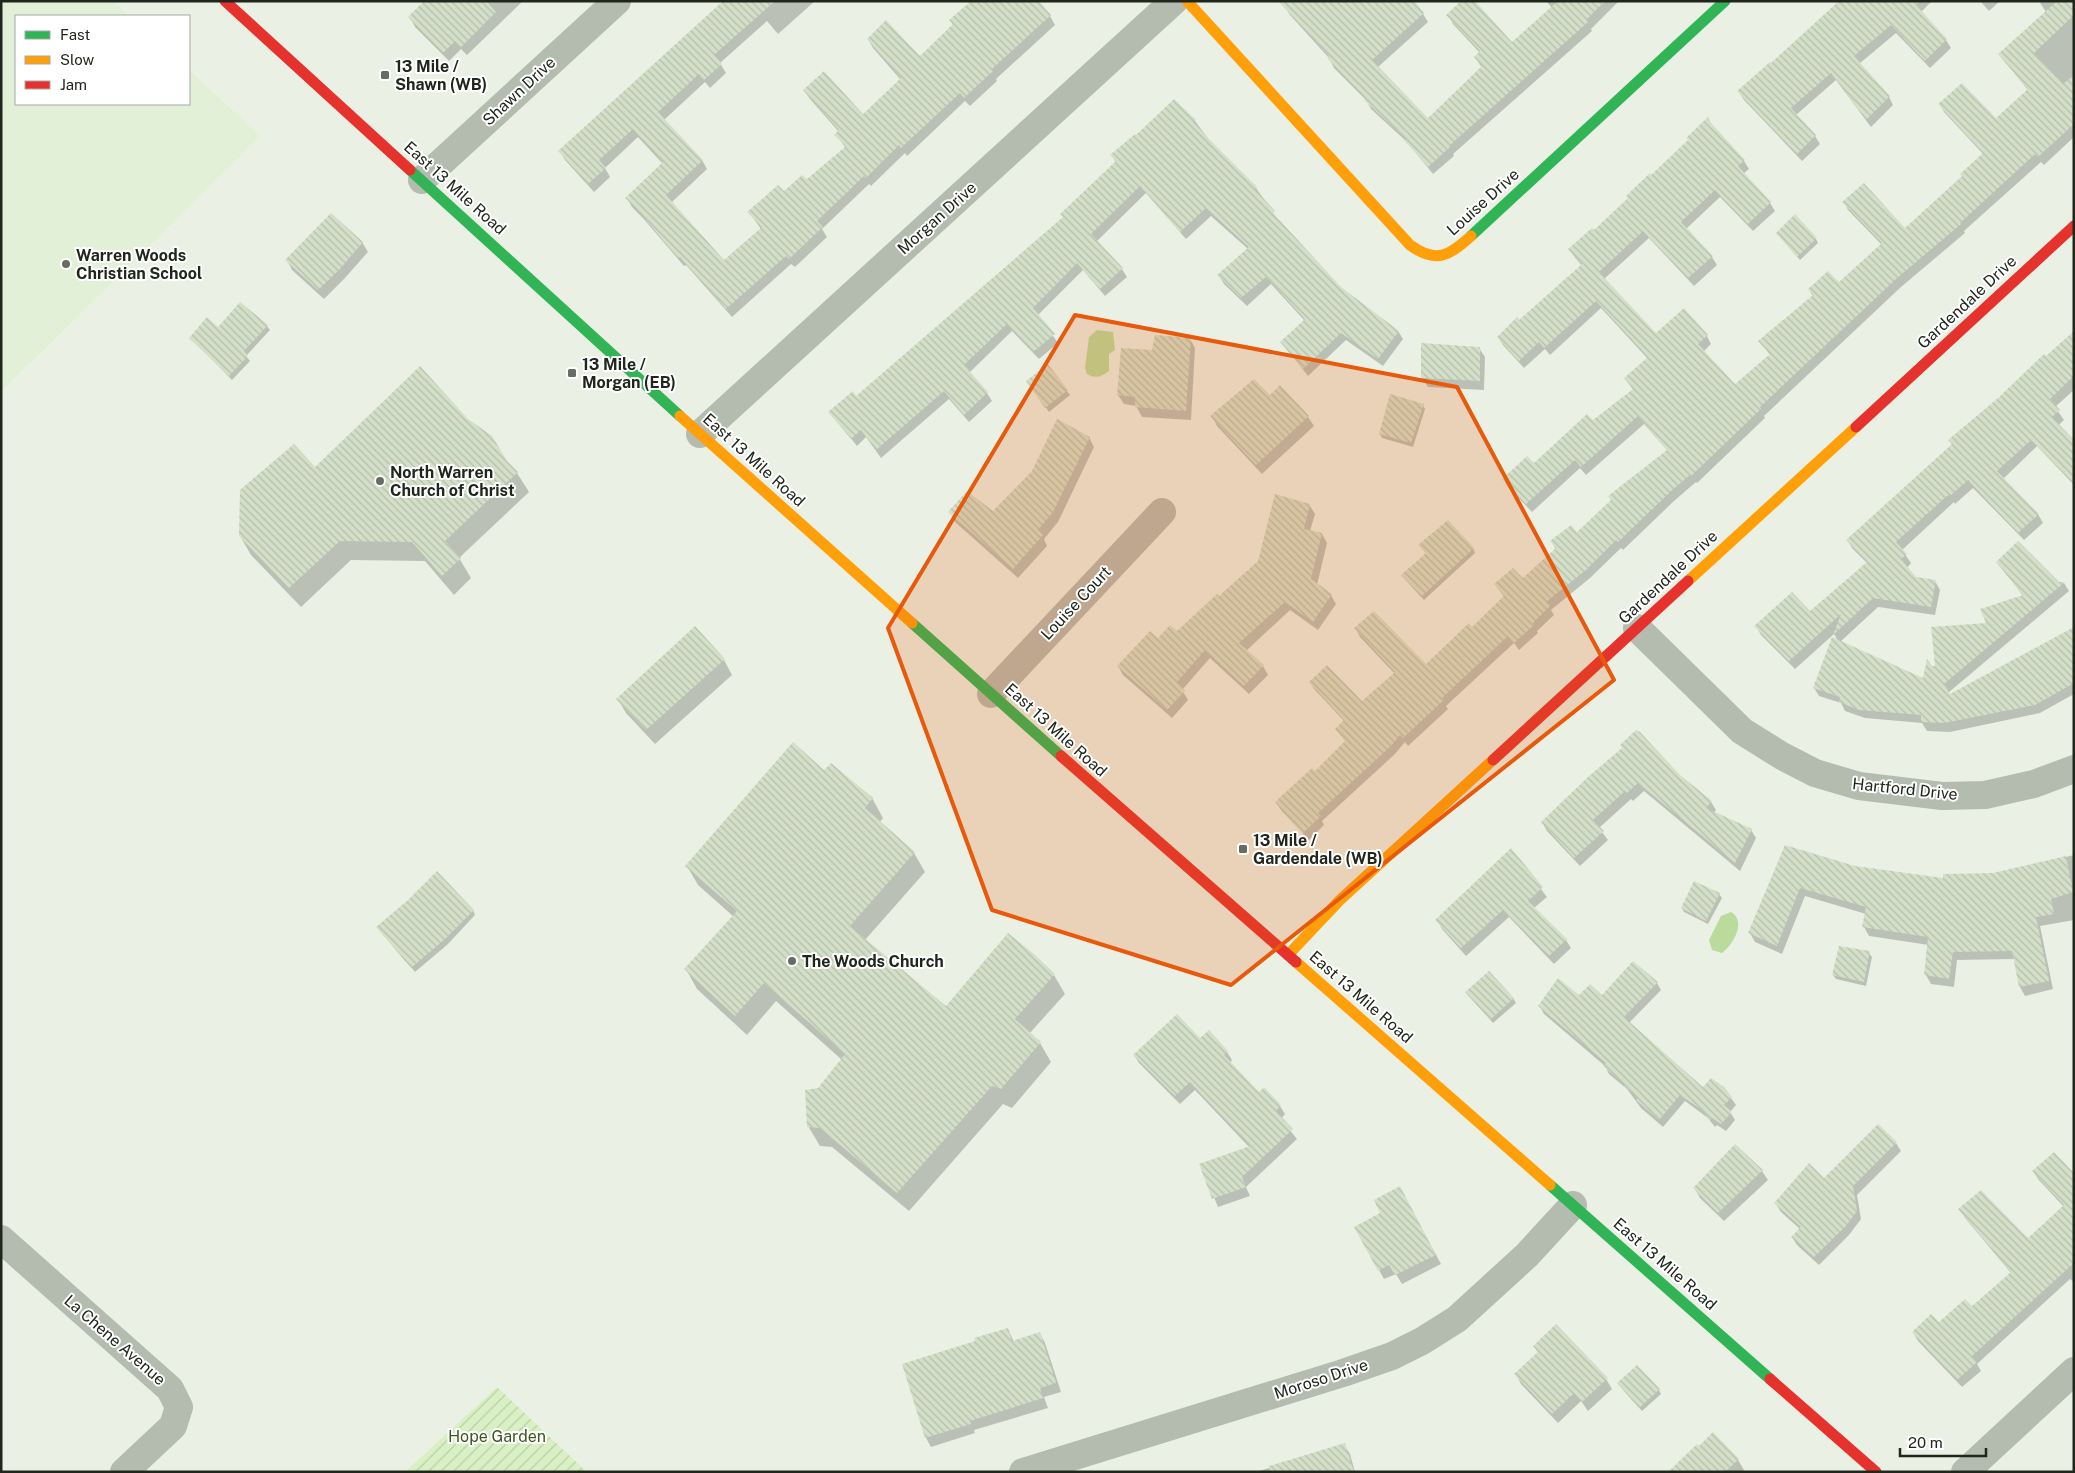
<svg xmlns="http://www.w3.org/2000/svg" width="2075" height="1473" font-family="'Public Sans',sans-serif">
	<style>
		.built { fill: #e3f0d8 }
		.garden { fill: url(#garden-furrows) }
		.water { fill: #badb9c }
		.shadow { fill: #0003 }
		.building { fill: url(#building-back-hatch) }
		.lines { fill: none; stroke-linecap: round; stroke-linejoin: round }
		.street { stroke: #b4bbaf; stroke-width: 28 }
		.fast { stroke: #30b455; stroke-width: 11 }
		.slow { stroke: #ff9f0a; stroke-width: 11 }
		.jam { stroke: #e5322d; stroke-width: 11 }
		.marked { fill: #e8590c; fill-opacity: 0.2; stroke: #e8590c; stroke-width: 4; stroke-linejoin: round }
		.poi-dot { fill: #676d63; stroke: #fff; stroke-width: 2 }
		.labels { text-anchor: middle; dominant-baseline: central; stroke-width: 4; stroke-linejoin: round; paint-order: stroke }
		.poi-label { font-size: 16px; font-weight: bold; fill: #21261d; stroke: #fff; text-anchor: start }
		.street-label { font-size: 16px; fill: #21261d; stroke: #fff }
		.park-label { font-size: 16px; fill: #3b581e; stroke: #fff }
	</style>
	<defs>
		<pattern id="garden-furrows" width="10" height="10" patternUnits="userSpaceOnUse" patternTransform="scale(1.25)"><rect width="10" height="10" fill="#d9f0c5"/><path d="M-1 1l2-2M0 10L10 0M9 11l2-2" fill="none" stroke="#bacea9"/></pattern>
		<pattern id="building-back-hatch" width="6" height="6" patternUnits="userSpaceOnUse" patternTransform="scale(1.25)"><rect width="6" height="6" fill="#d3dfc8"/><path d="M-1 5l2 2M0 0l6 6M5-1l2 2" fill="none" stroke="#b5bfab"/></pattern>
	</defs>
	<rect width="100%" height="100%" fill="#eaf1e4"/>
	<path class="built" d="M1 1H113L129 16H16V104H189V70L261 136 1 392Z"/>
	<path class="garden" d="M497 1387 587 1472H405Z"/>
	<g class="water">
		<path d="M1097 330 1113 332 1115 350 1109 354V371C1101 377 1096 379 1087 374L1085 368 1089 337Z"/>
		<path d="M1731 912C1747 921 1733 945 1722 953L1712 950 1709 940 1721 916Z"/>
	</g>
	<g class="shadow">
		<path d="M426 1H523L467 55 461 49 449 61 415 27 410 17Z"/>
		<path d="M726 1H815L778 34 767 21 720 63 726 73 710 88 705 82 664 120 702 160 707 169 671 203 724 262 761 229 749 212 807 181 846 148 836 135 839 132 810 99 804 90 863 116 901 80 873 48 868 39 920 58 953 25 950 20 1050 16 1055 25 996 79 997 81 970 106 965 101 907 156 905 153 871 186 869 184 822 229 827 237 795 267 791 264 732 317 686 265 684 266 642 217 632 207 627 198 663 164 638 137 605 168 610 177 594 192 565 160 560 151Z"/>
		<path d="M1546 1H1619L1591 29 1592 31 1453 154 1454 156 1433 174 1407 142 1371 109 1366 100 1334 68 1329 58 1290 15 1285 7 1423 14 1428 22 1378 67 1428 119 1482 68 1475 57 1480 53 1453 24 1448 15 1512 44 1552 8Z"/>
		<path d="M1842 1H1932L1921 12 1946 40 1951 48 1930 68 1896 33 1859 64 1889 97 1893 105 1871 127 1836 80 1796 115 1815 136 1820 144 1802 161 1744 100 1739 92Z"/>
		<path d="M1980 1H2000L1989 11Z"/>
		<path d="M2042 1H2074V137L2044 165 2041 162 1964 231 1965 233 1901 287 1764 416 1765 418 1697 483 1696 482 1674 501 1623 550 1621 548 1590 578 1551 610 1554 615 1537 631 1538 633 1519 650 1514 643 1446 706 1448 709 1408 746 1405 742 1395 754 1322 821 1324 825 1309 840 1281 810 1276 802 1315 773 1346 742 1336 729 1344 721 1315 690 1310 682 1362 703 1395 674 1360 637 1356 629 1426 666 1472 628 1505 598 1495 584 1523 580 1556 550 1552 542 1577 534 1668 451 1644 424 1586 475 1580 468 1532 512 1508 487 1503 479 1534 465 1634 391 1626 379 1648 359 1601 308 1550 355 1545 349 1524 368 1503 345 1498 337 1519 321 1582 266 1569 250 1594 231 1651 177 1712 127 1744 161 1749 169 1743 174 1770 203 1775 211 1753 231 1720 197 1686 229 1712 257 1717 265 1694 286 1649 238 1604 279 1656 335 1707 336 1711 344 1703 352 1735 386 1770 355 1760 341 1813 297 1809 289 1838 284 1882 245 1848 210 1844 202 1905 230 1963 177 1984 155 1944 112 1940 104 1996 119 2028 90 1999 54 2046 12 2040 3Z"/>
		<path d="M1174 100 1195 121 1213 145 1256 188 1278 220 1341 288 1398 331 1403 339 1383 366 1346 340 1308 376 1282 343 1305 321 1271 284 1247 306 1224 284 1219 276 1248 249 1211 216 1186 239 1146 193 1097 241 1122 269 1127 277 1105 296 1083 270 1038 315 1058 343 1039 359 1012 331 969 373 987 393 992 401 969 422 949 399 881 458 866 437 857 446 830 412 856 398 1064 218 1061 214 1116 163 1112 155 1136 137Z"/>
		<path d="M1780 237 1816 239 1818 243 1800 260Z"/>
		<path d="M362 242 368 252 344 279 324 299 292 270 287 260Z"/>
		<path d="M267 326 270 330 246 356 250 361 232 380 191 338 218 329Z"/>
		<path d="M2074 332V390L2055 407 2064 420 2003 479 2038 514 2043 523 2024 540 1973 488 1955 504 1954 502 1902 550 1911 563 1907 568 1915 578 1935 581 1940 590 1935 615 1878 607 1840 642 1924 679 1931 667 1937 668 2023 596 1998 562 2058 584 2064 583 2069 591 1948 693 1950 695 2074 629V694L2040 713 1950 732 1927 731 1922 723 1865 718 1845 711 1841 703 1819 696 1814 688 1838 641 1834 634 1795 669 1761 635 1756 626 1810 613 1867 563 1852 548 1848 540 1953 446 1950 441Z"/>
		<path d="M1190 339 1195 348 1191 420 1142 417 1136 406 1124 404 1118 395 1154 352Z"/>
		<path d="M1479 348 1485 357 1484 390 1428 387 1422 378Z"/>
		<path d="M1048 366 1070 395 1049 412 1030 386Z"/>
		<path d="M1280 387 1308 417 1314 426 1262 474 1217 426 1212 416 1270 396Z"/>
		<path d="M1423 405 1425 409 1413 447 1382 438 1380 434Z"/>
		<path d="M1089 437 1094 447 1058 522 1044 539 1047 546 1018 578 955 522 950 512 993 513Z"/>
		<path d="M506 462 517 473 529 492 459 558 471 578 454 595 425 561 351 560 301 607 251 555 240 536 315 469Z"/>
		<path d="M1310 506 1315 514 1310 531 1322 534 1327 543 1317 585 1331 595 1336 604 1318 630 1290 610 1246 651 1263 666 1268 675 1249 694 1210 658 1182 690 1188 700 1172 718 1123 675 1118 666 1158 639 1177 633 1219 598 1260 562Z"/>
		<path d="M1420 545 1473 548 1475 553 1424 600 1403 576 1426 554Z"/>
		<path d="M724 660 732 675 655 744 626 713 618 699Z"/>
		<path d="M824 772 872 798 883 818 879 823 914 853 925 872 865 940 946 1007 1032 954 1054 975 1065 994 1029 1034 1040 1043 1051 1062 1012 1108 1003 1104 909 1211 832 1147 820 1146 808 1126 819 1089 842 1060 776 1001 747 1035 697 989 686 969 734 917 698 885 687 866Z"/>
		<path d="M1679 776 1711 802 1716 810 1714 813 1751 830 1756 838 1740 871 1644 791 1633 801 1631 799 1599 828 1608 840 1580 866 1547 831 1542 822 1589 778Z"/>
		<path d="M1785 846 1855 868 1944 879 1993 875 2074 855V920L2040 926 2053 989 2025 996 2020 987 2015 959 1957 960 1954 987 1931 984 1926 975 1929 945 1869 936 1864 927 1866 914 1805 896 1782 954 1755 942 1750 933Z"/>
		<path d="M1511 850 1547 897 1534 908 1566 940 1571 948 1554 964 1509 917 1466 956 1442 929 1437 920Z"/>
		<path d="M1719 894 1722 898 1708 924 1684 912 1682 908Z"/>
		<path d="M409 901 473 910 475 915 448 944 415 972 377 927Z"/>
		<path d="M1869 953 1872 957 1866 986 1836 979 1833 975Z"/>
		<path d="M1657 983 1661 990 1629 1023 1703 1088H1723L1731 1098 1736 1105 1730 1112 1735 1120 1726 1131 1717 1125 1715 1127 1708 1118 1685 1101 1663 1127 1641 1108 1627 1089 1609 1074 1605 1066 1544 1014 1540 1006 1579 997H1603Z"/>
		<path d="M1466 992 1513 998 1516 1003 1493 1023Z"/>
		<path d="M1200 1040 1227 1052 1232 1060 1230 1063 1259 1094 1280 1106 1285 1114 1281 1119 1297 1139 1246 1187 1250 1196 1218 1207 1201 1165 1250 1148 1195 1090 1180 1104 1139 1063 1134 1055Z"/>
		<path d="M1896 1143 1901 1151 1857 1195 1861 1219 1849 1235 1819 1265 1797 1245 1792 1237 1800 1229 1781 1212 1776 1204Z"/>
		<path d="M1762 1171 1768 1180 1724 1221 1700 1198 1695 1189Z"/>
		<path d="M2033 1171 2074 1175V1282L2070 1279 1977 1364 1981 1371 1962 1387 1918 1341 1913 1332 1939 1324 1972 1308 2012 1274 1965 1218 1960 1209 2027 1240 2064 1207 2038 1179Z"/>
		<path d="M1405 1197 1441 1264 1402 1284 1396 1274 1384 1279 1355 1227 1382 1214Z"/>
		<path d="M1008 1329 1014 1342 1040 1334 1045 1343 1061 1392 1044 1397 1048 1408 974 1430 975 1433 931 1447 926 1438 977 1342Z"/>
		<path d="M1535 1347 1606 1379 1612 1389 1588 1411 1581 1401 1558 1423 1521 1384 1516 1374 1538 1353Z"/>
		<path d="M1618 1384 1659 1390 1661 1394 1642 1411Z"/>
		<path d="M1713 1434 1738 1460 1744 1470 1741 1472H1675L1681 1462Z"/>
		<path d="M1344 1444 1350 1454 1355 1472H1256Z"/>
	</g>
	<g class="building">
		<path d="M424 1H486L496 12 461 47 455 41 443 53 408 17Z"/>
		<path d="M723 1H775L714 55 722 64 704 80 699 74 658 112 703 160 666 195 724 260 762 227 747 212 778 185 784 191 802 175 807 179 846 146 834 135 839 130 803 90 824 71 863 114 901 78 867 39 886 20 920 56 953 24 949 20 971 1H1039L1051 15 991 70 993 71 964 98 960 93 901 148 899 145 866 178 864 176 817 221 823 227 789 259 786 256 726 309 680 257 678 258 636 208 625 198 663 162 633 129 599 160 606 168 588 184 558 151Z"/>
		<path d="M1278 1H1414L1424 13 1372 60 1428 118 1482 66 1474 57 1480 51 1446 15 1461 1H1475L1512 42 1558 1H1605L1586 20 1588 22 1449 146 1450 147 1428 167 1404 140 1406 139 1364 100 1366 98 1328 59 1329 56Z"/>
		<path d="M1839 1H1920L1916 5 1947 39 1925 61 1891 25 1854 56 1890 96 1866 120 1831 73 1791 108 1816 135 1797 154 1737 91 1770 62 1771 63Z"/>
		<path d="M2057 1H2074V15L2034 53 2063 84 2074 75V124L2038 157 2035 154 1960 223 1961 224 1896 279 1760 407 1761 409 1691 476 1690 475 1670 492 1618 542 1616 540 1586 570 1546 602 1550 606 1533 623 1534 625 1514 643 1508 636 1442 698 1444 700 1403 738 1400 735 1391 746 1318 813 1321 816 1303 833 1299 830 1275 802 1312 768 1315 771 1345 741 1335 729 1344 720 1309 682 1327 665 1362 701 1395 672 1354 628 1374 611 1426 664 1469 623 1472 627 1504 596 1494 584 1513 568 1523 578 1556 548 1550 541 1571 525 1577 532 1611 500 1608 496 1667 450 1638 416 1581 467 1575 460 1526 504 1502 479 1527 456 1534 463 1587 414 1593 420 1633 389 1624 378 1648 357 1596 301 1544 348 1539 342 1519 361 1497 337 1517 317 1519 320 1582 264 1568 249 1592 228 1594 230 1628 198 1626 196 1650 173 1651 175 1688 140 1686 138 1708 117 1711 123 1745 160 1738 166 1771 202 1748 224 1715 190 1681 222 1713 256 1688 278 1643 231 1599 272 1656 333 1684 308 1708 335 1698 344 1735 384 1770 354 1758 341 1813 295 1808 289 1828 271 1839 282 1882 243 1842 202 1864 183 1905 228 1962 176 1960 174 1983 153 1938 104 1962 83 1996 118 2028 89 1998 54Z"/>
		<path d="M1174 99 1196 120 1193 122 1214 144 1257 187 1255 189 1275 211 1273 213 1341 287 1399 331 1378 359 1341 333 1303 369 1280 342 1305 319 1266 277 1241 298 1217 275 1249 247 1206 208 1180 232 1140 186 1091 234 1123 268 1100 289 1077 263 1033 308 1055 334 1033 352 1007 324 964 365 988 392 964 415 944 391 876 450 861 430 851 439 828 412 853 391 856 396 1063 217 1060 214 1116 161 1110 155 1135 134 1136 135Z"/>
		<path d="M331 213 363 242 339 270 318 290 285 260Z"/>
		<path d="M1795 214 1817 238 1797 257 1776 233Z"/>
		<path d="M240 302 268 325 244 351 248 356 229 376 189 338 207 317 218 327Z"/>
		<path d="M2074 331V376L2050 399 2060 410 2052 417 2074 440V485L2031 440 1997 471 2039 514 2018 533 1968 480 1950 496 1948 495 1896 542 1907 554 1901 559 1916 577 1936 580 1931 607 1873 598 1833 635 1841 614 1789 661 1754 626 1792 592 1810 611 1867 562 1846 540 1952 444 1948 440 1998 398 2044 354 2046 356Z"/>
		<path d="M1155 335 1191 338 1186 411 1135 407V397L1117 395 1121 348 1152 350Z"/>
		<path d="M1421 343 1480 347V381L1421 378Z"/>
		<path d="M1048 364 1068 390 1045 408 1026 381Z"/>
		<path d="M420 366 468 419 492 436 507 461 518 472 445 541 461 558 442 576 412 542 340 541 289 588 239 536 240 490 294 444 315 467Z"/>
		<path d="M1254 379 1270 395 1280 385 1309 416 1256 465 1210 416Z"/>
		<path d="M1390 394 1424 404 1411 443 1379 434Z"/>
		<path d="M1057 419 1090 437 1053 512 1038 530 1043 535 1013 569 948 512 967 491 993 511 1032 471Z"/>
		<path d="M1275 494 1310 504 1304 529 1322 533 1311 579 1332 594 1313 622 1285 602 1239 643 1264 665 1244 686 1205 650 1177 682 1185 691 1167 710 1117 666 1150 631 1158 638 1170 625 1177 631 1217 594 1219 596 1258 561Z"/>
		<path d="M1448 520 1474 548 1421 597 1401 575 1426 553 1418 545Z"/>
		<path d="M2018 541 2059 582H2065L1944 684 1950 694 2074 627V683L2035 705 1944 723 1921 722V715L1859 710 1839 702 1840 697 1813 688 1832 637 1923 678 1927 659 1932 666H1935L1931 627 1986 623 1980 609 2023 595 1996 562Z"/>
		<path d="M695 626 725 659 646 730 616 699Z"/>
		<path d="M1636 730 1640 732 1680 775 1712 801 1706 808 1752 829 1735 863 1638 783 1627 793 1625 791 1593 820 1604 831 1574 858 1541 822 1588 777 1622 748 1620 745Z"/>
		<path d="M793 742 824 770 831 763 873 798 865 808 915 852 850 926 946 1006 1008 933 1033 953 1055 974 1015 1019 1041 1042 1001 1089 992 1086 897 1193 820 1128 807 1127 805 1090 818 1088 845 1054 764 983 735 1016 684 969 737 911 685 866Z"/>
		<path d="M1785 845 1855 866 1943 878V874L1993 873 2066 856 2073 892 2051 899 2054 914 2036 917 2049 981 2019 987 2012 951 1953 952 1949 979 1924 975 1928 937 1862 927 1866 907 1800 888 1777 946 1748 933Z"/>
		<path d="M1511 848 1543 887 1528 901 1567 939 1549 956 1503 910 1461 948 1435 920Z"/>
		<path d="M437 871 474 910 445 939 411 968 376 927 408 900Z"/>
		<path d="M1694 881 1720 893 1706 921 1681 908Z"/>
		<path d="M1839 946 1870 951 1864 982 1832 975Z"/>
		<path d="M1633 961 1658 982 1624 1017 1703 1087 1711 1078 1724 1087 1732 1097 1724 1105 1732 1112 1721 1124 1712 1118 1710 1120 1702 1110 1680 1095 1659 1120 1636 1100 1638 1098 1624 1086 1625 1085 1603 1066 1606 1063 1538 1006 1558 978 1579 995 1590 984 1602 995Z"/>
		<path d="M1489 971 1514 998 1490 1020 1465 992Z"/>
		<path d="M1177 1014 1200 1038 1209 1030 1228 1051 1224 1055 1259 1092 1264 1087 1281 1105 1276 1111 1293 1129 1242 1177 1246 1187 1212 1199 1199 1164 1250 1146 1190 1082 1175 1096 1133 1055Z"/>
		<path d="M1878 1124 1897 1142 1853 1186 1857 1211 1845 1227 1814 1257 1791 1237 1801 1227 1774 1203 1809 1163 1824 1178Z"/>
		<path d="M1735 1144 1763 1170 1718 1213 1693 1188Z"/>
		<path d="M2054 1152 2074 1173V1263L1972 1356 1977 1362 1957 1380 1912 1332 1931 1314 1939 1322 1965 1299 1972 1306 2011 1272 1958 1209 1981 1190 2028 1238 2064 1205 2032 1171Z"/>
		<path d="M1400 1186 1436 1255 1395 1275 1389 1265 1378 1271 1354 1227 1380 1213 1374 1200Z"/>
		<path d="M1556 1324 1608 1378 1582 1402 1574 1393 1552 1414 1514 1374 1538 1352 1533 1346Z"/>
		<path d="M1008 1328 1012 1341 1040 1332 1056 1383 1040 1388 1043 1398 970 1421 971 1424 925 1438 902 1364 975 1341 974 1338Z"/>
		<path d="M1637 1365 1660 1389 1639 1408 1617 1383Z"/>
		<path d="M1713 1432 1739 1459 1725 1472H1668L1697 1444 1699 1446Z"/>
		<path d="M1345 1443 1354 1472H1270L1269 1466Z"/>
	</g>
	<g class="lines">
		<g class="street">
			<path d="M422 180 617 1"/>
			<path d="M700 434 1174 1"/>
			<path d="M1637 628 1742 731 1782 756 1815 773 1859 786 1942 796 1985 795 2034 784 2074 769"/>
			<path d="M991 694 1162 512"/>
			<path d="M1 1239 170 1389 179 1407 173 1426 124 1472"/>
			<path d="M1023 1472 1343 1373 1392 1356 1422 1341 1457 1319 1527 1255 1573 1205"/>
			<path d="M1965 1472 2074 1371"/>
		</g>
		<g class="fast">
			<path d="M410 170 680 416"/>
			<path d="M1471 236 1725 1"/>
			<path d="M912 623 1061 756"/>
			<path d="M1550 1185 1770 1379"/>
		</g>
		<g class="slow">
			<path d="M1187 1 1410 245C1436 264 1449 256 1471 236"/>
			<path d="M680 416 912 623"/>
			<path d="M1688 581 1856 427"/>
			<path d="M1288 955 1340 900 1493 760"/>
			<path d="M1296 962 1550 1185"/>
		</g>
		<g class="jam">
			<path d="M225 1 410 170"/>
			<path d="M1856 427 2074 226"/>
			<path d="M1061 756 1296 962"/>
			<path d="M1493 760 1688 581"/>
			<path d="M1770 1379 1876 1472"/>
		</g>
	</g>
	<path class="marked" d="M1075 315 1457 387 1614 680 1231 985 992 910 888 628Z"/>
	<g class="poi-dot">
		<rect x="380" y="70" width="10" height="10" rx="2.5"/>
		<circle cx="66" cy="264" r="5"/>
		<rect x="567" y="368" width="10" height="10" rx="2.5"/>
		<circle cx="380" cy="481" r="5"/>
		<rect x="1238" y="844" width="10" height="10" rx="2.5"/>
		<circle cx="792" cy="961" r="5"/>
	</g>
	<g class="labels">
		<g class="poi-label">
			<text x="395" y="66">13 Mile /<tspan x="395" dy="18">Shawn (WB)</tspan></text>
			<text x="76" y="255">Warren Woods<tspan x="76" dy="18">Christian School</tspan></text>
			<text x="582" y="364">13 Mile /<tspan x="582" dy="18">Morgan (EB)</tspan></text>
			<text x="390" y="472">North Warren<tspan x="390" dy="18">Church of Christ</tspan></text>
			<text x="1253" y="840">13 Mile /<tspan x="1253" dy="18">Gardendale (WB)</tspan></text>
			<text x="802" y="961">The Woods Church</text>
		</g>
		<g class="street-label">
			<text transform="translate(519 91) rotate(-43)">Shawn Drive</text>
			<text transform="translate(455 188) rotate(42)">East 13 Mile Road</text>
			<text transform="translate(1483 202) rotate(-42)">Louise Drive</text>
			<text transform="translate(937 218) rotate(-42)">Morgan Drive</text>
			<text transform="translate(1967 302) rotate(-43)">Gardendale Drive</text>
			<text transform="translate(754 460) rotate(42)">East 13 Mile Road</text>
			<text transform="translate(1668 577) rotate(-43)">Gardendale Drive</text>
			<text transform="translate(1076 603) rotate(-47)">Louise Court</text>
			<text transform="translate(1056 730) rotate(42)">East 13 Mile Road</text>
			<text transform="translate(1905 789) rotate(6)">Hartford Drive</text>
			<text transform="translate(1361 997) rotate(41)">East 13 Mile Road</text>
			<text transform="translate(1665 1264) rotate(41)">East 13 Mile Road</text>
			<text transform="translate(115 1340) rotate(41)">La Chene Avenue</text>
			<text transform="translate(1321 1379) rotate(-18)">Moroso Drive</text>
		</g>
		<g class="park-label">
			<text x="497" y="1436">Hope Garden</text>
		</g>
	</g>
	<rect width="2075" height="1473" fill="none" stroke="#21261d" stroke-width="5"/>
	<rect x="15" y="15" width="175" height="90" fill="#ffffff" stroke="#a6a8a5"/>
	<rect x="25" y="31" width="25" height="8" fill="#30b455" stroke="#a6a8a5"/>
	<text x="60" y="40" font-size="15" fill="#21261d">Fast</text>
	<rect x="25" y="56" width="25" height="8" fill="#ff9f0a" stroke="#a6a8a5"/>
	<text x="60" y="65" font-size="15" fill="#21261d">Slow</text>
	<rect x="25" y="81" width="25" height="8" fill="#e5322d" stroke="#a6a8a5"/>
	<text x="60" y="90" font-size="15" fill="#21261d">Jam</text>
	<path d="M1900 1448v8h86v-8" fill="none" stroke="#21261d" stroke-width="2.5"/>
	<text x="1908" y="1448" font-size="15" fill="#21261d" stroke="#ffffff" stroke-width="4" paint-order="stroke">20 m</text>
</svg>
